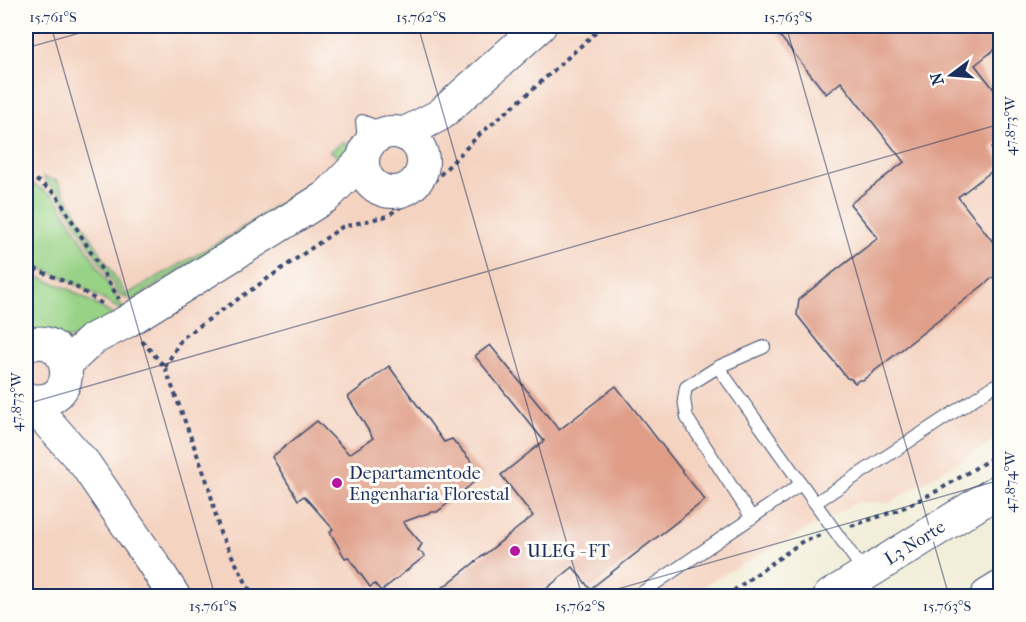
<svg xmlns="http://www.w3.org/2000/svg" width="1026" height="622" font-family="'IM FELL French Canon',serif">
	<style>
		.built { fill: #f4d3c1 }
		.green { fill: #98d286; stroke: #5a8072; stroke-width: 1.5 }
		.building { fill: #df9d87 }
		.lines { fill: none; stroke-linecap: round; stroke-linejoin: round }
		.service-casing { stroke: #3b4c70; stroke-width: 14 }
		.tertiary-casing { stroke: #3b4c70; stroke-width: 34 }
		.secondary-casing { stroke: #3b4c70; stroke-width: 35 }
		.path { stroke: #3b4c70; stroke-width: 4; stroke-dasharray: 4.5 4.5; stroke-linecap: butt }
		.service { stroke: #fff; stroke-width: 12 }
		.tertiary { stroke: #fff; stroke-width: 32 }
		.secondary { stroke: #fff; stroke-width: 33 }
		.ticks { fill: none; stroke: #1b2f5e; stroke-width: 1.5; stroke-opacity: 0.45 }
		.poi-dot { fill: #b5179e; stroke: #fdfcf7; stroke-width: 2 }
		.labels { text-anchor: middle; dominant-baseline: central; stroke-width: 6; stroke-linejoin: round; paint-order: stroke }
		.poi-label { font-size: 18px; fill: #1b2f5e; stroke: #fdfcf7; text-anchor: start }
		.street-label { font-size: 18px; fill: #1b2f5e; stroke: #fdfcf7 }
		.neatline { fill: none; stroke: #1b2f5e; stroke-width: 2 }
		.ticks-label { font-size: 15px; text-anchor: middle; fill: #1b2f5e }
	</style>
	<rect width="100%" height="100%" fill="#fdfcf7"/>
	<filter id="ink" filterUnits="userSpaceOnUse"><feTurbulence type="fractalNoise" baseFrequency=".0167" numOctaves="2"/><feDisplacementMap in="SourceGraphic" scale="12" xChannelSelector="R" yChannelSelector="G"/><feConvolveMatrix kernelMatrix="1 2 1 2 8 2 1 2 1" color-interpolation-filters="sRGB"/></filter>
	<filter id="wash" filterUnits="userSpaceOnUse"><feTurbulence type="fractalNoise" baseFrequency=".008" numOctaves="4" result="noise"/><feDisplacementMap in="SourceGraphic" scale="24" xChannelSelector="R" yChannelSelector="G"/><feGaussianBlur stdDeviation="1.35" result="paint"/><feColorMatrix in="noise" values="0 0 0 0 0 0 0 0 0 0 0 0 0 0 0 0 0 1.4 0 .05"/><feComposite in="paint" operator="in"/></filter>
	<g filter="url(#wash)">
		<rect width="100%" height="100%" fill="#f2eed9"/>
		<path class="built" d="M26 26H1000V437L889 503 858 502 710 582 690 596H26Z"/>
		<g class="green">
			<path d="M343 142 347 144 346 165 133 300 121 296 119 294 58 192 48 184 43 177 57 181 126 295 230 236 344 160 330 151Z"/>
			<path d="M31 183 53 196 57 199 126 313 69 280 26 262V187Z"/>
			<path d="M26 272 69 289 117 317 77 337C60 341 39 338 26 326Z"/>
		</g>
		<g id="blocks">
			<g class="building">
				<path d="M772 26H1000V45L975 65 1000 97V140L991 148 1000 161V165L958 197 1000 251V272L863 380H859L855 383 851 379 847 378 797 315 799 299 878 238 850 204 904 162 841 82 826 94Z"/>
				<path d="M490 345 559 430 616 386 705 500 590 589 573 567 536 597H431L533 516 501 475 544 441 475 356Z"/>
				<path d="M389 366 444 442 452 439 483 475 437 512H431L403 522 422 544 418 550 425 556 381 591 375 584 370 587 348 557 345 558 330 532 333 529 304 496 298 500 272 457 317 421 349 454 373 438 348 397Z"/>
			</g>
		</g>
	</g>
	<g filter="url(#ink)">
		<use href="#blocks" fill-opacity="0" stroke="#3b4c70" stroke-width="1.5"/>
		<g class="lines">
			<g class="service-casing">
				<g id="service">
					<path d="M365 150 362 121 390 132"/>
					<path d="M718 367 865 573"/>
					<path d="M815 503 1000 382"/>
					<path d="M752 518 687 418 684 399 686 387 718 367 764 347"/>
					<path d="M637 596 801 484"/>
				</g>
			</g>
			<g class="tertiary-casing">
				<g id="tertiary">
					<circle cx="393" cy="162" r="30"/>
					<path d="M403 134 440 115 540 26"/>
					<path d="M26 346C73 325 85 412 27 399"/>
					<path d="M66 364 93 339 126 322 327 196 363 159"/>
					<path d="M26 398 85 464 153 563 174 596"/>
				</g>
			</g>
			<g class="secondary-casing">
				<g id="secondary">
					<path d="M830 596 1000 490"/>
					<path d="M987 596 1000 588"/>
				</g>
			</g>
			<g class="path">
				<path d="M36 180 56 194 119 299"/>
				<path d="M26 265 73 285 104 305"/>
				<path d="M142 341 165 367 209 487 220 533 253 596"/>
				<path d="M165 367 182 338 342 227 387 216 414 198 432 183 480 134 523 98 603 26"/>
				<path d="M851 526 899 510 939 490 1000 453"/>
				<path d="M726 596 803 541 821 535"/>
			</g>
			<use href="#service" class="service"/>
			<use href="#tertiary" class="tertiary"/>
			<use href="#secondary" class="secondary"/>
		</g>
	</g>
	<path class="ticks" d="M51 26 215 596M418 26 582 596M786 26 949 596M26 48 105 26M26 404 1000 124M593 596 1000 480"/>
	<g class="poi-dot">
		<circle cx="337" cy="483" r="6"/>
		<circle cx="515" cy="551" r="6"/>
	</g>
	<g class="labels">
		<g class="poi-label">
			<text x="349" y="473">Departamentode<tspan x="349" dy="21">Engenharia Florestal</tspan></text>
			<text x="527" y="551">ULEG - FT</text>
		</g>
		<g class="street-label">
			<text transform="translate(915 543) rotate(-32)">L3 Norte</text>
		</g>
	</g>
	<rect width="1026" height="622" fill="none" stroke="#fdfcf7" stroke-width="66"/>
	<g transform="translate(951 75) rotate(254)" stroke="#fdfcf7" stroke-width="4.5" paint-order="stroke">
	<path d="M0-4.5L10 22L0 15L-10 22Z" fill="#1b2f5e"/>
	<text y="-9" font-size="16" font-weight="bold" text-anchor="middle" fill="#1b2f5e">N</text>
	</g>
	<rect x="33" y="33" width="960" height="556" class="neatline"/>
	<g class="ticks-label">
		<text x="53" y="22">15.761°S</text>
		<text x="421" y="22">15.762°S</text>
		<text x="788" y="22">15.763°S</text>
		<text transform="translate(1010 126) rotate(-90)" y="5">47.873°W</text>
		<text transform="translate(16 402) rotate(-90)" y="5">47.873°W</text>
		<text transform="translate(1010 482) rotate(-90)" y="5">47.874°W</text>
		<text x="213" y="611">15.761°S</text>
		<text x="580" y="611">15.762°S</text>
		<text x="947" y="611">15.763°S</text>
	</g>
</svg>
